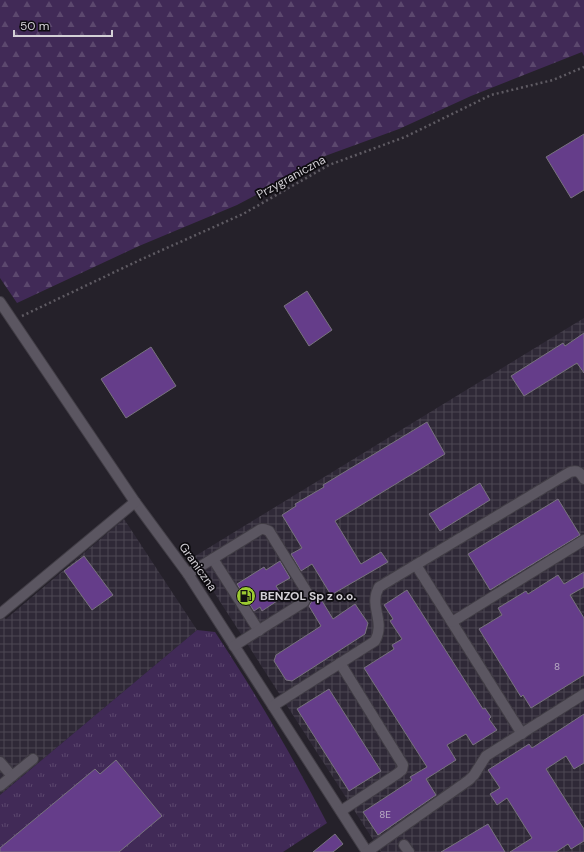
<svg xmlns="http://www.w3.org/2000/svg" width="584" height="852" font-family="'DM Sans',sans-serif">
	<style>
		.industrial { fill: url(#industrial-grid) }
		.grass { fill: url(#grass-tufts) }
		.forest { fill: url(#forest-firs) }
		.building { fill: #653d8a; stroke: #78737e }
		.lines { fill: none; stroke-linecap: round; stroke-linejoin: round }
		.minor-casing { stroke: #413d45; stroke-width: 12 }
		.path { stroke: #5f5b63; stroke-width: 2.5; stroke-dasharray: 2 3; stroke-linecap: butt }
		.minor { stroke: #5b5661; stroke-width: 10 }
		.labels { text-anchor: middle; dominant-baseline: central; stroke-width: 3.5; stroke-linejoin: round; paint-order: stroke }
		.number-label { font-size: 10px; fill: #b8abc3 }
		.street-label { font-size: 12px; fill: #d3d0d6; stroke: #0d0b0f }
		.poi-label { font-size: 12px; font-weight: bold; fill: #d3d0d6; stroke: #0d0b0f; text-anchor: start }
	</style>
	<defs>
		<pattern id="industrial-grid" width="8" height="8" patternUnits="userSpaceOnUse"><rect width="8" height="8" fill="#2f2937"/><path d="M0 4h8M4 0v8" fill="none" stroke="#4c4753"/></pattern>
		<pattern id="grass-tufts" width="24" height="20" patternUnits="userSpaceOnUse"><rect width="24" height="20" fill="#412a57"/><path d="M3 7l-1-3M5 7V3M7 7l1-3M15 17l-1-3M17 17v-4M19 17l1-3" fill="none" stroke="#5c486e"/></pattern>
		<pattern id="forest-firs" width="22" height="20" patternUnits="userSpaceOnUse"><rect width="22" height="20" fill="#412a57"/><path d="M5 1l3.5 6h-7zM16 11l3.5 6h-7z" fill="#5c486e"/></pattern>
	</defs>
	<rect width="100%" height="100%" fill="#25212a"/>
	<g class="industrial">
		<path d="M584 318V852H381L192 558Z"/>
		<path d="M124 519 197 630 0 795V613L6 619Z"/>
	</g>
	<path class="grass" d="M197 630 215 632C256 694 293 757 327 823L283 852H0V795Z"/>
	<path class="forest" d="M0 0H584V56L582 52 471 96 399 129 325 156 284 180 237 205 139 246 17 303 0 278Z"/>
	<g class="building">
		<path d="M584 134V190L571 198 546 157Z"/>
		<path d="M307 291 332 330 309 346 284 306Z"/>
		<path d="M584 333V373L577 363 524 396 511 376 563 343 565 346Z"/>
		<path d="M151 347 176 386 126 418 101 379Z"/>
		<path d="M427 422 445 454 335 521 361 564 381 552 388 562 331 595 312 564 301 571 291 554 302 548 282 515 296 506 295 504 324 487 323 485Z"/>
		<path d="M480 483 490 500 440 531 429 514Z"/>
		<path d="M558 499 580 535 490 590 468 554Z"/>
		<path d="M84 556 113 595 92 610 64 571Z"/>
		<path d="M280 561 290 578 276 586 283 597 262 611 260 607 254 611 237 584 264 567 266 570Z"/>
		<path d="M584 572V587L570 595 584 618V675L531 708 523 695 521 697 479 629 502 615 498 608 526 591 528 594 558 575 564 584Z"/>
		<path d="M407 590 483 709 485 708 491 717 489 719 497 730 473 745 466 734 447 745 456 760 426 779 436 795 378 835 363 812 412 780 410 777 427 767 364 668 394 649 392 645 402 639 390 621 393 619 384 605Z"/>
		<path d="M319 596 333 619 355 604 368 623 365 634 292 681 286 680 274 661 276 655 321 626 309 606 312 601Z"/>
		<path d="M329 689 381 771 349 791 297 709Z"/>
		<path d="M584 714V763L574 769 566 756 546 769 584 829V841L571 849 568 844 556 852H510L532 838 507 798 497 805 490 794 500 788 488 770 529 744 532 748Z"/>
		<path d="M116 760 162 816 119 852H0V848L95 769 100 774Z"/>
		<path d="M488 824 505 852H441Z"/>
		<path d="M335 834 343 844 333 852H313Z"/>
	</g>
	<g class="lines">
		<g class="minor-casing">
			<g id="minor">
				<path d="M0 302 135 502 188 574 367 852"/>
				<path d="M213 559 259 631"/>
				<path d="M416 565 522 734"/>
				<path d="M188 574 261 529H264L269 531 308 594 304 602 234 646"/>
				<path d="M0 614 135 502"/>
				<path d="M452 622 584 540"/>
				<path d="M340 663 403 765 402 770 397 774 341 811"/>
				<path d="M273 706 375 641C386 621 368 606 379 587L570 472C578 470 580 472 584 479"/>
				<path d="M0 762 12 776"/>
				<path d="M0 786 33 759"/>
				<path d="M404 845 409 852"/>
				<path d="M367 852 469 780 474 775 486 756 584 694"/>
			</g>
		</g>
		<path class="path" d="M22 316 142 259 243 214 329 165 405 137 491 95 553 80 584 67"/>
		<use href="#minor" class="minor"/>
	</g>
	<defs>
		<g id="fuel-disc" transform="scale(1)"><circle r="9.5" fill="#9cca32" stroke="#0d0b0f"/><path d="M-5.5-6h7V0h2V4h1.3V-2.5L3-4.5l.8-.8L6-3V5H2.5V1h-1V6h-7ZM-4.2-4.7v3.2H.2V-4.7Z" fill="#111"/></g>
	</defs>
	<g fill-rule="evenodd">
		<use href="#fuel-disc" x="246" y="596"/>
	</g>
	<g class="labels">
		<g class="number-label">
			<text x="557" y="666">8</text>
			<text x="385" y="814">8E</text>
		</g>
		<g class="street-label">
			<text transform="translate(291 177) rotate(-29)">Przygraniczna</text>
			<text transform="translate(198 567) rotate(55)">Graniczna</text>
		</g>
		<g class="poi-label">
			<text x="260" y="596">BENZOL Sp z o.o.</text>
		</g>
	</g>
	<path d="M14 30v6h98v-6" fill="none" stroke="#d3d0d6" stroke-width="2"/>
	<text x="20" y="30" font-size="12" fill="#d3d0d6" stroke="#0d0b0f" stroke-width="3" paint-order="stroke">50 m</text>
</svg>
